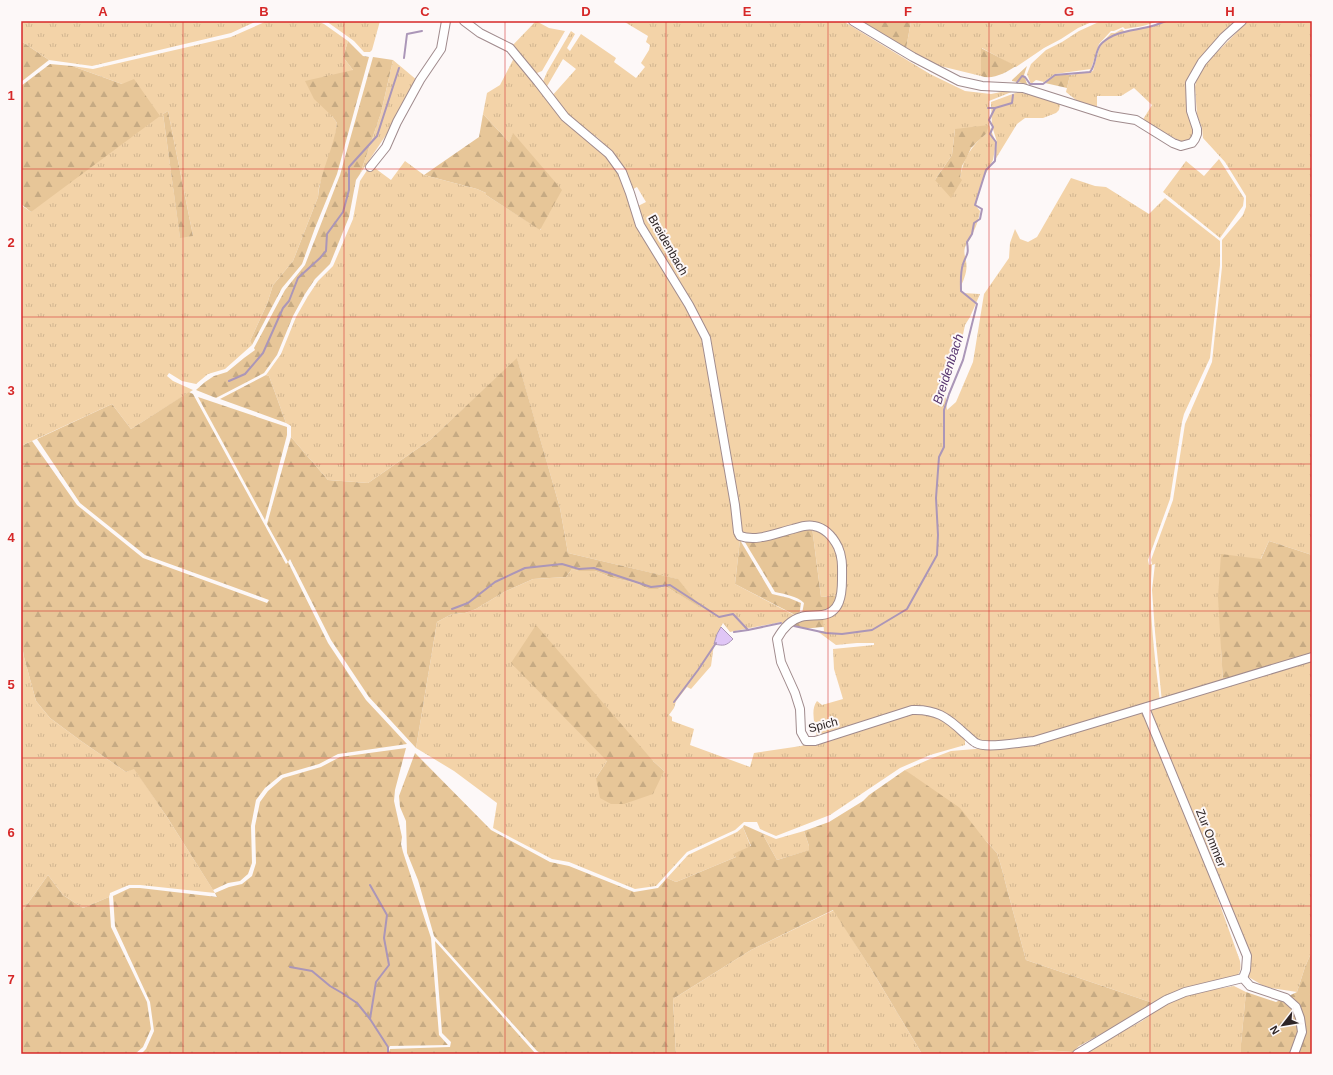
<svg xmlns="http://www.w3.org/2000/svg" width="1333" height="1075" font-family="Helvetica,sans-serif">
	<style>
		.grass { fill: url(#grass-tufts); fill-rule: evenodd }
		.forest { fill: url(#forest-firs) }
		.water { fill: #e0c6f6; stroke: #ab96b8 }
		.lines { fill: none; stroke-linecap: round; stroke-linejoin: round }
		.stream { stroke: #ab96b8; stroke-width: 2 }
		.minor-casing { stroke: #a08b8d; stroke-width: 10 }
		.minor { stroke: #fff; stroke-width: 8 }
		.grid { fill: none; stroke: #d62828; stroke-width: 1; stroke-opacity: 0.55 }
		.labels { text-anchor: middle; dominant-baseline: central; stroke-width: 4; stroke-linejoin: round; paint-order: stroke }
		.street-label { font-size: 12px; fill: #2e2526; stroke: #fdf8f8 }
		.water-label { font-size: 13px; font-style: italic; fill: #583670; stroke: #fdf8f8 }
		.neatline { fill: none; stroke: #d62828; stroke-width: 1.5 }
		.grid-label { font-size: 13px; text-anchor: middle; font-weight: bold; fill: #d62828 }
	</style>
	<defs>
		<pattern id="grass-tufts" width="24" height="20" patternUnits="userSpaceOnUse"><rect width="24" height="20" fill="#f3d3a8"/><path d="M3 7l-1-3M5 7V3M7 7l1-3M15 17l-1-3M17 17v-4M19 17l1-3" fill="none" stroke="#d1b590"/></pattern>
		<pattern id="forest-firs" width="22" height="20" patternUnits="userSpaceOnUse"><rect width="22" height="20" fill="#e7c698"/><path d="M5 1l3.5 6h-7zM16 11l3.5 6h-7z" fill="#c6aa83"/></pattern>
	</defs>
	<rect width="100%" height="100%" fill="#fdf8f8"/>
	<g class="grass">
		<path d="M21 21H257L231 33 92 66 49 60 21 41Z"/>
		<path d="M267 21H317L324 24 348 41 343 57 353 70 332 116 337 123 335 139 319 187 318 197 293 261 273 285 267 304 250 341 252 345 225 369 208 374 196 384 182 381 169 373 167 376 173 381 193 390 131 429 112 404 21 446V205L31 212 122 84 72 66 93 69 231 37ZM168 111 193 236 180 237 163 114Z"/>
		<path d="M326 21H380L372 50 370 52H364L354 41Z"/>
		<path d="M536 21 549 28 565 31 542 71 537 73H534L511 47Z"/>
		<path d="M623 21H843L930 74 965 91 991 94 1006 91H1014L989 101V125L996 143 993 160 984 177 979 190 976 206 980 211C979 220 975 229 971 237 970 240 967 242 966 245 963 251 965 256 966 261 968 270 964 280 960 288L963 293 980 294 970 317 965 325 961 344 945 391 947 410 956 402 973 362 984 294 1009 258 1010 243 1015 229 1020 239 1028 242 1037 237 1071 178 1095 186 1106 187 1149 214 1165 198 1220 241V265L1210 358 1184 414 1182 422 1170 499 1148 560 1149 565 1152 564 1151 560 1173 500 1185 424 1212 362 1222 267V240L1243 215 1246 207V196L1225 162 1203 138 1202 128 1197 115 1195 87 1197 77 1207 62 1248 21H1312V555L1269 541 1221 645 1223 683 1162 702 1155 632 1152 590 1155 564 1152 565C1148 611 1155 656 1160 702L1045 736 999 743 983 742 922 706 817 737C815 725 810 710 817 701L822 705 843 699 834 669 833 649 874 645V643H857L836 645 817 631H824L822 612 843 595 821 597 812 527 810 521 758 537 740 533 714 359 650 240 636 207 646 202 637 187 635 188 631 191C622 173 614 155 600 140 593 133 584 131 576 125 567 118 559 106 551 97L576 69 563 59 546 88 542 84 547 72 571 31 575 34 567 48 570 51 581 34 616 58 614 62 636 78 645 67 641 63 649 50 650 45 646 42 648 36ZM955 129 986 134C971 146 963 159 960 178L935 180 952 155Z"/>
		<path d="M911 21H1094L1078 28 1061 39 1044 48 1016 67 982 48 981 76 936 65 906 49Z"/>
		<path d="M1101 21H1157C1147 26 1137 27 1125 29L1123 27 1114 31H1111L1099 44 1091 69 1055 74 1044 82 1036 80 1031 84 1027 74 1031 64 1046 50 1062 42 1079 31Z"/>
		<path d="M1163 21H1236L1218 40 1190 76 1195 131C1192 138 1190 141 1182 142L1142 121 1152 105 1134 88 1121 96H1097V110L1081 104 1066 92 1070 75 1093 71 1100 45 1111 33H1115L1122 29 1124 31C1138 30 1150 27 1163 21Z"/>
		<path d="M515 56 547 98 601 150 619 174 626 190 634 219 687 305 702 338 740 540 735 584 798 617 783 624 781 622 730 632 723 623 717 634 714 644 711 666 691 689 687 687 676 701 674 708 669 715 672 717V721L694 729 690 745 750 767 754 753 801 746 874 722 919 712 935 716 949 723 965 739V745L930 755 900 768 830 815 776 836 760 829 757 822H744L735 830 687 852 656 886 635 889 569 862 552 859 493 828 497 803 454 771 416 748 437 622 452 614 465 613 476 609 504 592 533 579 566 577 572 569 579 571H595L613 578 637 583 648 589H658L665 586 700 607 677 579 568 553 560 508 517 359 430 440 368 483 328 480 291 437V426L286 423 269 376 266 375 281 354 296 317 308 296 318 281 333 266 353 219 360 181 385 143 372 166 391 180 405 161 424 175 477 189 486 193V195L541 230 513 134 509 142 483 114 487 93 500 85ZM607 761H653L664 771 596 778Z"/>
		<path d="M393 60 418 81 392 126 360 174 381 113Z"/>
		<path d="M1018 92 1059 101 1060 105 1059 110 1056 113 1043 118H1025L1017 124 995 160 997 142 992 126 991 102Z"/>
		<path d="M1219 159 1244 198 1243 206 1220 238 1163 192 1186 161 1204 176Z"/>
		<path d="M21 639 24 657 36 701 50 718 81 741 126 772 134 768 167 817 215 893 140 885H129L110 893 109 897 83 908 63 895 48 875 21 913Z"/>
		<path d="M1312 661V951L1305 967 1297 992 1271 988 1262 985 1247 976 1248 964 1211 857 1150 709Z"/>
		<path d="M1145 710 1204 860 1240 961C1241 969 1241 973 1234 979L1193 986 1153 1003 1026 960 1001 866 997 853 988 843 905 770 930 759 951 751 975 749 1001 745Z"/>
		<path d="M743 827 751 847 734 854 736 857 676 882 667 878 688 855 737 832Z"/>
		<path d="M804 831 809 846 810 850 777 860 762 833 776 839Z"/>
		<path d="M834 910 871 969 922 1054H676L673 999 751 950Z"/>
		<path d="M1234 986 1246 992 1241 1044V1054H1081L1142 1021 1160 1008 1163 1003 1192 993Z"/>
		<path d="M1043 1050 1073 1052V1054H1023Z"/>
	</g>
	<g class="forest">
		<path d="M858 21H911L906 49Z"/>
		<path d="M21 41 49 60 21 82Z"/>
		<path d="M348 41 363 56 369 57 337 174 315 228 302 264 282 288 252 345 250 341 267 304 273 285 293 261 318 197C320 171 334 149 337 123L332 116 314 99 305 81 353 70 343 57Z"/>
		<path d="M981 48 1016 66C1006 73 992 80 981 76Z"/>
		<path d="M373 57 393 60 381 113 360 174 356 180 349 217 330 264 315 279 305 294 293 316 277 355 264 373 216 398 196 390 205 382 214 376 227 372 244 358 255 350 254 348 285 290 305 265 340 175Z"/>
		<path d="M50 64 72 66 122 84 134 79 160 116 31 212 21 204V86Z"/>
		<path d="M1027 66 1024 75 1027 84 1012 81V80Z"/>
		<path d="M1055 75H1070L1067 88 1045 83Z"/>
		<path d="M168 111 193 236 180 238 163 114Z"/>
		<path d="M483 114 509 142 513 133 562 190 540 230 486 195V193L477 189 424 175 479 137Z"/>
		<path d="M989 125 986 134 977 142 971 148 967 157 962 166 960 178 962 180 951 198 935 180 952 155 955 129Z"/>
		<path d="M517 358 560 508 568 553 678 579 701 608 665 586 658 589H648L637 583 613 578 595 571H579L572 569 566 577 533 579 504 592 476 609 465 613 452 614 437 622 416 748 369 697 331 640 290 559 288 562 328 643 366 700 407 744 338 754 319 764 281 775 265 788 256 800 251 826 252 863 248 874 240 881 228 883 213 890 167 817 134 769 126 772 81 741 50 718 36 701 24 657 21 639V446L32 441 77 505 143 558 267 603 269 600 145 555 80 503 37 439 112 404 131 429 189 392 193 394 286 564 288 562 267 524 291 437 328 480 368 483 430 440Z"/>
		<path d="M266 375 269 376 286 423 220 399Z"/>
		<path d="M198 397 287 427V435L265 520Z"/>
		<path d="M812 527 821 597 843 595 837 605 822 612 824 627C812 628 802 630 791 624L801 619 804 603C797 596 784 594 775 592L743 539Z"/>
		<path d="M740 540 772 594 789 598 801 603 799 617 735 584Z"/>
		<path d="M1269 541 1312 555V655L1223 683 1218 597 1221 554 1261 559Z"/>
		<path d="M536 625 653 761 664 771 653 794 624 804H611L600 798 596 778 607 761 511 663Z"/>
		<path d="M406 748 395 790 394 801 402 837 401 844 403 852 431 938 439 1035 448 1045 390 1046 386 1054H141L146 1049 154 1031 150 1002 115 926 113 896 130 888H140L217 897 215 893 229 887 242 884 252 876 256 863 255 826 260 802 268 791 283 778 321 767 340 757Z"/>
		<path d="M415 753 491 830 550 862 569 866 634 892 658 888 667 878 676 882 736 857 733 854 751 846 743 827 744 825 762 833 777 860 809 850V846L804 831 829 822 863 801 869 795 905 770 960 808 985 840 997 853 1001 866 1026 960 1153 1003 1129 1019 1079 1046 1073 1052 1043 1050 1023 1054H922L871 969 833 910 751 950 673 999 676 1054H542L537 1051 434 936 418 880 407 853 406 821 400 807 399 796Z"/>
		<path d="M48 875 63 895 83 908 109 897 111 927 147 1002 151 1029 143 1047 135 1054H38L35 1053 21 1054V913Z"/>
		<path d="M435 941 535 1053 536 1054H388L390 1049 450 1047 451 1042 442 1033Z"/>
		<path d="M1312 951V1054H1241V1044L1246 992 1276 1002 1297 992 1305 967Z"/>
	</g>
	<path class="water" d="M721 627 733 639C726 646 724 646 714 644L717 634Z"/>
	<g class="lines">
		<g class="stream">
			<path d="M404 58 407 34 422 31"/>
			<path d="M1016 84 1022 76 1025 77 1030 84H1043L1055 75 1090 72C1097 64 1094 50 1102 43 1115 31 1132 31 1148 27 1154 26 1160 23 1166 21"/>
			<path d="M988 108H995"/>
			<path d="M229 381 245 374 263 353 283 308 289 301 298 278 320 258 326 251 327 234 343 212 349 190V167L377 136 399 68"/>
			<path d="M452 609 468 603 495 582 525 568 562 564 579 569 594 568 651 587 670 585 719 617 733 614 748 630 781 623"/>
			<path d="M794 626 826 633 842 634 872 630 907 609 937 555 938 535 936 498 939 457 944 447V410L949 394 963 360 977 304 961 291C961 282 960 273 963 264 967 253 969 255 967 242L972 234 974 223 980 219 982 209 975 205 986 170 995 161 996 142 990 134 993 127 989 120 995 108 1012 103 1013 95"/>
			<path d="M734 632 748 630"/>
			<path d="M674 702 698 670 716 643"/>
			<path d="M370 885 387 915 384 938 389 965 376 982 370 1019 388 1047V1054"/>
			<path d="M290 967 312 971 330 986 342 993 357 1003 370 1019"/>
		</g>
		<g class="minor-casing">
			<g id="minor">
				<path d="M464 21 480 33 510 48 538 82 565 117 609 154 622 172 630 193 640 225 689 305 706 338 735 505 738 532 740 536C757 542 776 533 793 529 799 527 807 524 814 526 825 528 833 537 838 547 843 558 842 568 842 580 842 595 840 613 822 615 815 616 807 615 801 617 790 620 782 630 777 639L781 662 795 693 800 709 801 732 806 741H815L912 710C936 709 947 717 964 733 968 736 972 741 976 743 986 749 1021 742 1034 741L1312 657"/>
				<path d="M853 21 913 57 959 81 982 86 1023 88 1111 116 1136 120 1173 143 1181 146 1192 143 1195 139 1197 134V129L1191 111 1190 83 1202 62 1224 37 1242 21"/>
				<path d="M370 167 386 147 397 122 420 80 441 49 446 21"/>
				<path d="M1145 708 1247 956 1246 970 1243 978"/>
				<path d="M1243 978 1250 986 1286 998 1296 1007 1300 1018 1302 1032 1294 1054"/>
				<path d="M1077 1054 1166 1000 1185 992 1243 978"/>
			</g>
		</g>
		<use href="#minor" class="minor"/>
	</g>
	<path class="grid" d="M183 21V1054M344 21V1054M505 21V1054M666 21V1054M828 21V1054M989 21V1054M1150 21V1054M21 169H1312M21 317H1312M21 464H1312M21 611H1312M21 758H1312M21 906H1312"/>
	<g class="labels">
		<g class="street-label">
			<text transform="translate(668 245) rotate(60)">Breidenbach</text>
			<text transform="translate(823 725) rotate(-14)">Spich</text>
			<text transform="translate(1211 838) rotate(68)">Zur Ommer</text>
		</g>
		<g class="water-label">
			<text transform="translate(948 369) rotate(-72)">Breidenbach</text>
		</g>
	</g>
	<rect width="1333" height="1075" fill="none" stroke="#fdf8f8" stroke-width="44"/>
	<g transform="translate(1283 1025) rotate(239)" stroke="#fdf8f8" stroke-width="3" paint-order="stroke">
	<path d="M0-3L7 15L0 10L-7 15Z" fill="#2e2526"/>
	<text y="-6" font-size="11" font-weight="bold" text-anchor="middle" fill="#2e2526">N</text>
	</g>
	<rect x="22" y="22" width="1289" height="1031" class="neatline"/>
	<g class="grid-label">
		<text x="103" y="16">A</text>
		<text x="264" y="16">B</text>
		<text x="425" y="16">C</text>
		<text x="586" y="16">D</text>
		<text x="747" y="16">E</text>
		<text x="908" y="16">F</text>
		<text x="1069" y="16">G</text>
		<text x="1230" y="16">H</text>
		<text x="11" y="100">1</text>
		<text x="11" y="247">2</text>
		<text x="11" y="395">3</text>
		<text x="11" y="542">4</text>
		<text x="11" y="689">5</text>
		<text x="11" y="837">6</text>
		<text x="11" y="984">7</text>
	</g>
</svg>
